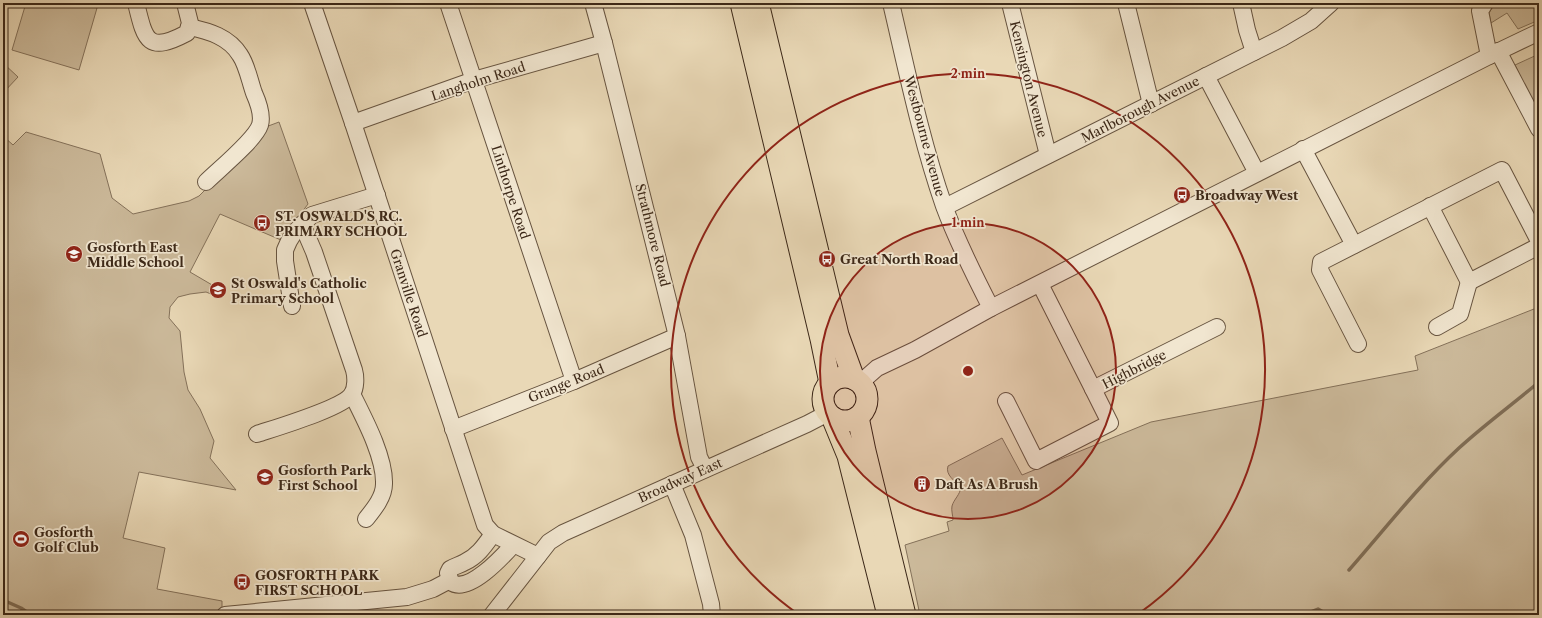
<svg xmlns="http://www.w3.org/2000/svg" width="1542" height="618" font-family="'Libre Caslon Text',serif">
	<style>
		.green { fill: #ccba9b; stroke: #84715a }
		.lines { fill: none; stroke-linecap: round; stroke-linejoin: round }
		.stream { stroke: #806e56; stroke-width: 3.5 }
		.minor-casing { stroke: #675440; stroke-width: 18 }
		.major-casing { stroke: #3c2818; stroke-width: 23 }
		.minor { stroke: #f1e6d0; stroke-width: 16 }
		.major { stroke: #e9d8b6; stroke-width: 21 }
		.ring { fill: none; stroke: #8f2418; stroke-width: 2 }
		.labels { text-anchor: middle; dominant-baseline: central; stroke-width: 3.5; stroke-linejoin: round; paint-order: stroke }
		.street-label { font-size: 13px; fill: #3c2818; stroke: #f1e6d0 }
		.poi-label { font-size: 13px; font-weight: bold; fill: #3c2818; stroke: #f1e6d0; text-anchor: start }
		.centre { fill: #8f2418; stroke: #f1e6d0; stroke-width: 2 }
		.ring-label { font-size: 12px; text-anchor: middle; font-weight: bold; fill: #8f2418; stroke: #f1e6d0; stroke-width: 3.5; stroke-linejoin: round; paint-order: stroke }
	</style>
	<rect width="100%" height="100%" fill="#e9d8b6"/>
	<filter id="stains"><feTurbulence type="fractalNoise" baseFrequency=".005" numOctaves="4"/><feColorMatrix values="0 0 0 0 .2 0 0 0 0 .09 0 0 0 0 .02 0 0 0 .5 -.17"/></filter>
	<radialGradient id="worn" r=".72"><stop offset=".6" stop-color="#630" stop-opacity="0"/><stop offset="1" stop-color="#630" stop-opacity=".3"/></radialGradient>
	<g class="green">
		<path d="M26 3H81L97 8 79 70 12 50Z"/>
		<path d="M1495 3H1539V20L1518 29 1507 13 1491 23 1489 13Z"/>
		<path d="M1539 54V115L1515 65Z"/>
		<path d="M3 63 18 77 3 93Z"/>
		<path d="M279 122 308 204 281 240 220 214 190 272 219 289 216 296 206 292 190 294 178 297 170 307 169 318 180 331 184 372 188 390 200 409 214 441 210 458 236 490 139 472 123 538 165 548 157 589 222 601V611L181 615H3V136L13 145 26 132 100 154 112 198 133 214 189 201 199 196 257 138 263 128Z"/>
		<path d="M1539 307V615H920L905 545 949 531 947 522 953 520C953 516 951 510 952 506 954 499 960 495 961 487 955 481 945 475 948 466L1002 438 1022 475 1151 422 1418 370 1415 356Z"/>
	</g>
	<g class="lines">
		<g class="stream">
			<path d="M1349 570C1385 529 1419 485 1459 448 1484 425 1513 404 1539 382"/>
			<path d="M3 600 21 608 31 615"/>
			<path d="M1280 613V615"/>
			<path d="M1303 615 1318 609 1328 615"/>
		</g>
		<g class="minor-casing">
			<g id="minor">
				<path d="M136 3C145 40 147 54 187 33L190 23 185 3"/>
				<path d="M312 3 353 123 485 525 493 534 538 556"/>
				<path d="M448 3 574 381"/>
				<path d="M593 3 604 43 677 336 699 457 705 469"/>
				<path d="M891 3C907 71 921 140 944 206 957 241 974 275 991 308"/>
				<path d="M1010 3 1048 155"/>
				<path d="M1126 3 1151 104"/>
				<path d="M1241 3 1247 30 1254 52"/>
				<path d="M1485 3 1480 11 1489 56"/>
				<path d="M189 27C209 31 229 37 240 55 247 65 250 82 254 93 258 102 263 115 260 125 255 140 218 170 206 182"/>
				<path d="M1498 51 1539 129"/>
				<path d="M1206 76 1257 173"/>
				<path d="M353 123 474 80 604 43"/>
				<path d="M1303 149 1354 245"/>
				<path d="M1430 206 1469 282 1539 246"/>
				<path d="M945 207 1282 38 1311 21 1331 3"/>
				<path d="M1040 284 1093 389 1217 327"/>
				<path d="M292 306 285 261V250L289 241 294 233 312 215 377 195"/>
				<path d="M1437 327 1460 314 1469 282"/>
				<path d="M1358 344 1320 270 1321 262 1502 170 1539 241"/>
				<path d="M860 383 877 368 915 350 991 308 1489 56 1539 32"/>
				<path d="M352 394C364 418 385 457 384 484 384 497 374 509 366 519"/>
				<path d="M1006 401 1036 461 1110 423 1093 389"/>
				<path d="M453 429 574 381 677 336"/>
				<path d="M257 434C275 428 343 408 352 394 356 388 356 377 354 370L314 252 302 224"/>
				<path d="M672 484 693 535 711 604 712 615"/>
				<path d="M493 534C485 545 478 556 465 562 460 565 455 566 450 569L448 573 451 582C468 595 503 556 513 545"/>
				<path d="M225 615 407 597 433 589 450 580"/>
				<path d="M492 615 549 542 563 533 807 424 828 413"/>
			</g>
		</g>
		<g class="major-casing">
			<g id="major">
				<path d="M741 3 821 339 830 383"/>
				<path d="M758 3 838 335 854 379"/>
				<circle cx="845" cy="399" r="22"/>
				<path d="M832 417 848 456 888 615"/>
				<path d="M858 417 865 451 905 615"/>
			</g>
		</g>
		<use href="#minor" class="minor"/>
		<use href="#major" class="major"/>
	</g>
	<circle cx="968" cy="371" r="148" fill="#8f2418" fill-opacity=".12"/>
	<g class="ring">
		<circle cx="968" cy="371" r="148"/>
		<path d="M798 614A297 297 0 1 1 1138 614"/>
	</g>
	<defs>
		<g id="bus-disc" transform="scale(0.9)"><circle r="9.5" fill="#8f2418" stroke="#f1e6d0"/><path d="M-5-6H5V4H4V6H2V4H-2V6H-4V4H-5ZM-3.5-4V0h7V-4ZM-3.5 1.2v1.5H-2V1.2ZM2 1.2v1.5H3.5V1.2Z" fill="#fff"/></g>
		<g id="school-disc" transform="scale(0.9)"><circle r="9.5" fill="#8f2418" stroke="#f1e6d0"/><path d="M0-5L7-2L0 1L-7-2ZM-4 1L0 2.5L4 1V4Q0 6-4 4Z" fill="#fff"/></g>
		<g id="building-disc" transform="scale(0.9)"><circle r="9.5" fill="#8f2418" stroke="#f1e6d0"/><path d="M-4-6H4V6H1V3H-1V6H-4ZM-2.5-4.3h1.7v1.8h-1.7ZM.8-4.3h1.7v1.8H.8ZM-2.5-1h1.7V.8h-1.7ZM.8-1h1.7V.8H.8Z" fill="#fff"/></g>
		<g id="stadium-disc" transform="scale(0.9)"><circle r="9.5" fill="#8f2418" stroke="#f1e6d0"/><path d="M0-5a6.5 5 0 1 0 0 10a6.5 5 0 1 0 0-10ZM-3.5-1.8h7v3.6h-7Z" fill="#fff"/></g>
	</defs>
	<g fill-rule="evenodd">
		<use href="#bus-disc" x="1182" y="195"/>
		<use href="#bus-disc" x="262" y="223"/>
		<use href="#school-disc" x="74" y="254"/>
		<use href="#bus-disc" x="827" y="259"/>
		<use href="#school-disc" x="218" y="290"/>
		<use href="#school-disc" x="265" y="477"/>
		<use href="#building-disc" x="922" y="484"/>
		<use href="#stadium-disc" x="21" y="539"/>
		<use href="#bus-disc" x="242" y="582"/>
	</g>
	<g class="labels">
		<g class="street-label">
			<text transform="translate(1029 79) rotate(76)">Kensington Avenue</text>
			<text transform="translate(478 81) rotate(-18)">Langholm Road</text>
			<text transform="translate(1140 109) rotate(-27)">Marlborough Avenue</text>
			<text transform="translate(925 136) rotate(75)">Westbourne Avenue</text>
			<text transform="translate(511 192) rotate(72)">Linthorpe Road</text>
			<text transform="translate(653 235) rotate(76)">Strathmore Road</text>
			<text transform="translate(409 293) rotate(72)">Granville Road</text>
			<text transform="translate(1134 369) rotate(-27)">Highbridge</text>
			<text transform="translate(566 383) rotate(-22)">Grange Road</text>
			<text transform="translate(680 480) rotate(-24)">Broadway East</text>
		</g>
		<g class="poi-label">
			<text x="1195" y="195">Broadway West</text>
			<text x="275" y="216">ST. OSWALD'S RC.<tspan x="275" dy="15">PRIMARY SCHOOL</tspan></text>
			<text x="87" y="247">Gosforth East<tspan x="87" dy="15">Middle School</tspan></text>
			<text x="840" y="259">Great North Road</text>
			<text x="231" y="283">St Oswald's Catholic<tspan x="231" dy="15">Primary School</tspan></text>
			<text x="278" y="470">Gosforth Park<tspan x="278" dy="15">First School</tspan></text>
			<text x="935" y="484">Daft As A Brush</text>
			<text x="34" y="532">Gosforth<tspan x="34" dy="15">Golf Club</tspan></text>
			<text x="255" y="575">GOSFORTH PARK<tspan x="255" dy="15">FIRST SCHOOL</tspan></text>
		</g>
	</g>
	<circle cx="968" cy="371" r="6" class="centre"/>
	<g class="ring-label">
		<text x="968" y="78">2 min</text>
		<text x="968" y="227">1 min</text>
	</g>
	<rect width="1542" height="618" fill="none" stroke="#e9d8b6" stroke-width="16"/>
	<rect x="4" y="4" width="1534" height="610" fill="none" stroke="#3c2818" stroke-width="2"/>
	<rect x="8" y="8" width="1526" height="602" fill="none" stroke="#3c2818"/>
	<rect width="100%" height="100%" filter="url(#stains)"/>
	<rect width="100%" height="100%" fill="url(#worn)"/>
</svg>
